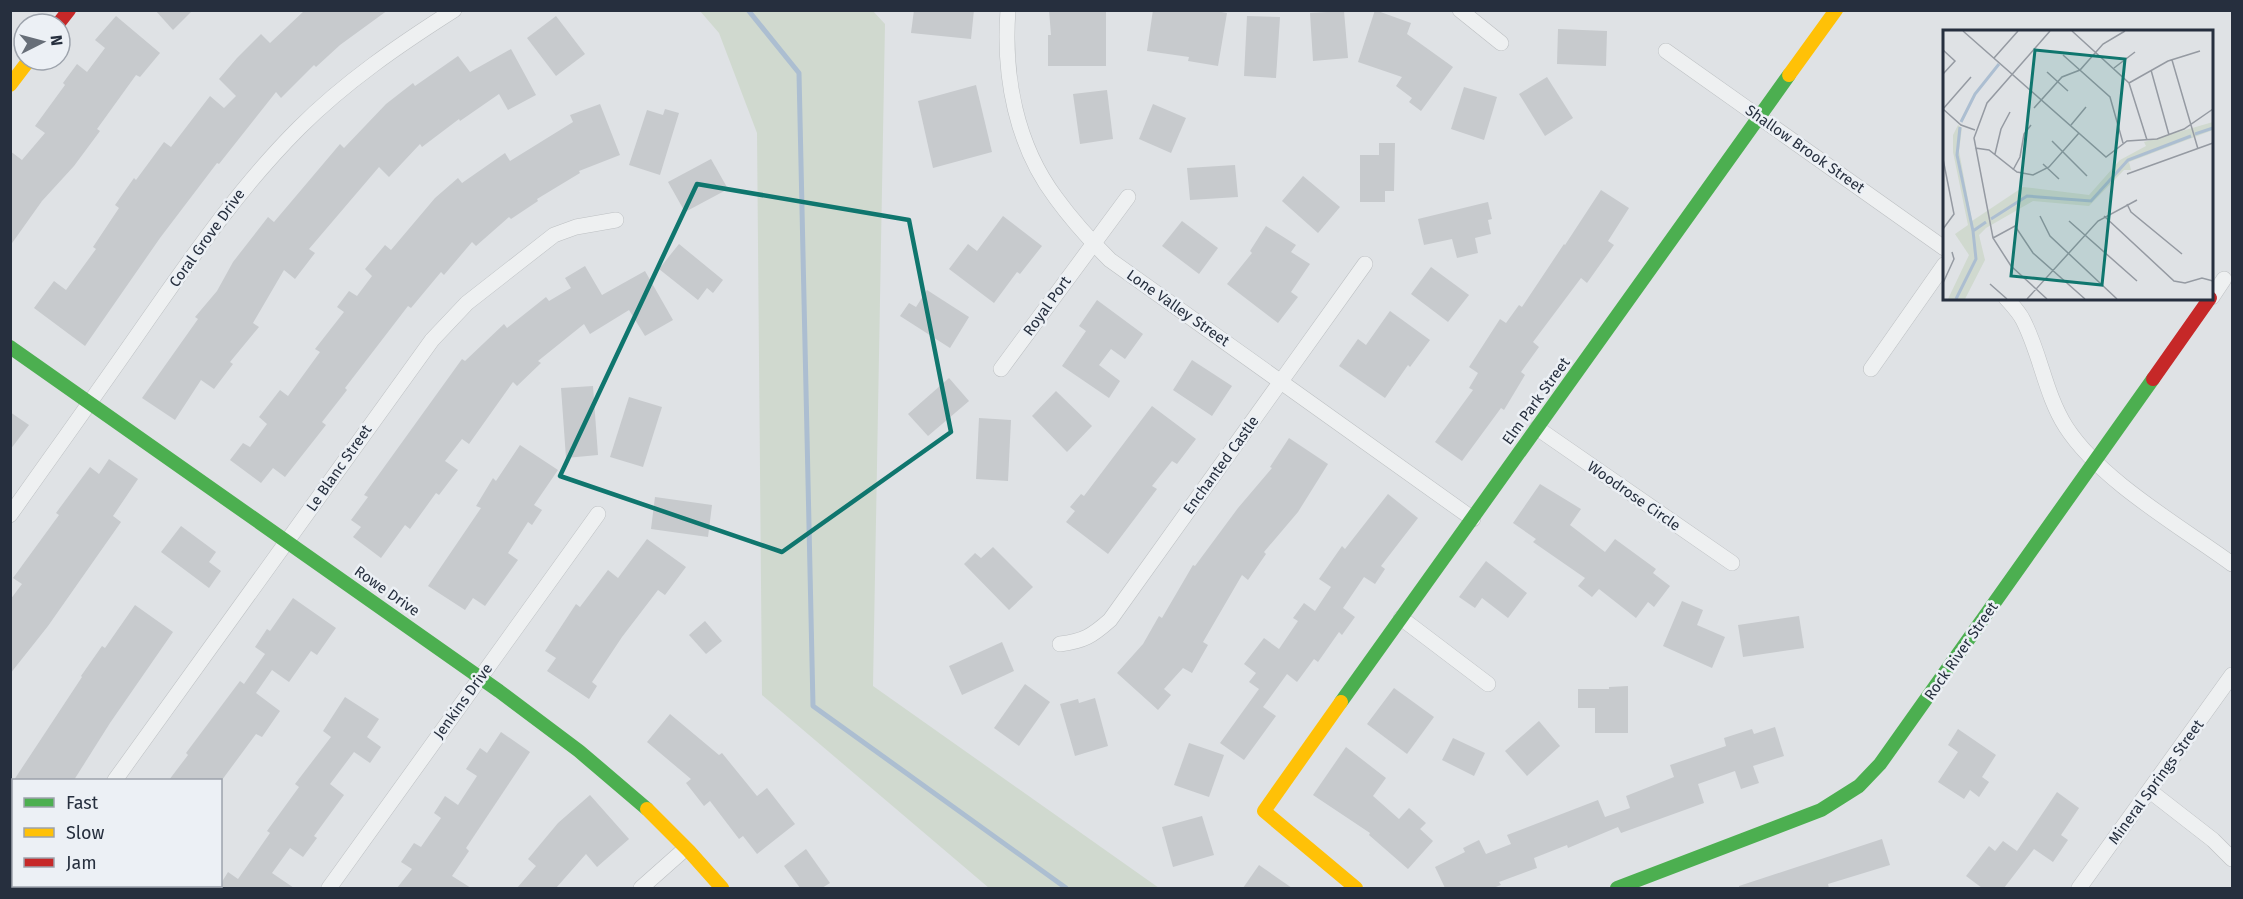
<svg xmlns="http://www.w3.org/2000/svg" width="2243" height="899" font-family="'Fira Sans',sans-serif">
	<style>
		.green { fill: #d0d9cf }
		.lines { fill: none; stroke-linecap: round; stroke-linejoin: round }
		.stream { stroke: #acbed1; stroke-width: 5 }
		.building { fill: #c7cacd }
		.street-casing { stroke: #bdc0c3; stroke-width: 16 }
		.street { stroke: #eef0f1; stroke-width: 15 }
		.fast { stroke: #4caf50; stroke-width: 14 }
		.slow { stroke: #ffc107; stroke-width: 14 }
		.jam { stroke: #c62828; stroke-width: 14 }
		.marked { fill: none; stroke: #0f766e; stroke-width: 4.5; stroke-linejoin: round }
		.labels { text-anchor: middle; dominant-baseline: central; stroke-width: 5; stroke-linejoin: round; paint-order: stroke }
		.street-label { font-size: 15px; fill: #262f3e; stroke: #ecf0f5 }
		.inset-river { fill: none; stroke: #acbed1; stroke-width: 3 }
		.inset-road { fill: none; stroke: #959aa2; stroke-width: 1.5 }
		.view { fill: #0f766e; fill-opacity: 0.15; stroke: #0f766e; stroke-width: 3 }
		.inset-edge { fill: none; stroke: #262f3e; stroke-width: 3 }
	</style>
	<rect width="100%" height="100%" fill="#dfe2e5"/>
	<path class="green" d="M700 11H873L885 24 873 686 1159 888H989L762 695 757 133 719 33Z"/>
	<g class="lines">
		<path class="stream" d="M748 10 799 73 813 706 1066 888"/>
	</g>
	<g class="building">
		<path d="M155 10H193L173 30Z"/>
		<path d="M305 10H388L340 45 316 67 314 65 281 98 276 92 219 164 217 163 160 238 85 346 34 308 54 281 66 290 96 249 93 247 119 208 115 205 134 178 136 180 164 142 171 147 210 96 224 108 236 96 219 79 237 58 261 34 270 43Z"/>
		<path d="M914 10H974L971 39 911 33Z"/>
		<path d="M1049 10H1106V66H1048V35H1051Z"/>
		<path d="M1153 10H1210L1227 13 1218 66 1188 61 1189 57 1147 51Z"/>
		<path d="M1375 10 1411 23 1407 34 1453 67 1421 111 1409 102 1412 98 1396 86 1402 77 1358 62Z"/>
		<path d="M1344 11 1348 58 1313 61 1310 13Z"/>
		<path d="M116 16 160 53 140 77 136 75 97 129 100 131 74 166 42 201 10 246V151L22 160 45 133 35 126 65 85 63 83 77 64 87 72 105 48 95 40Z"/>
		<path d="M556 16 585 54 556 76 527 38Z"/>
		<path d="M1247 16 1280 17 1276 78 1244 76Z"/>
		<path d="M1558 29 1607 31 1606 66 1557 64Z"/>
		<path d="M511 49 536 95 508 110 499 94 460 121 459 119 422 147 420 144 389 177 379 167 309 249 315 253 295 279 284 270 253 323 259 327 230 362 233 364 214 389 201 380 175 420 142 398 198 319 195 317 217 291 233 262 268 217 274 222 340 144 344 148 386 104 413 83 415 86 458 56 470 72Z"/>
		<path d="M1547 77 1573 118 1545 136 1519 94Z"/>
		<path d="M976 85 992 152 933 168 918 101Z"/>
		<path d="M1464 87 1497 97 1484 140 1451 129Z"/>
		<path d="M1107 90 1113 139 1080 144 1073 94Z"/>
		<path d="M600 104 620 155 579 171 580 173 537 199 538 201 511 219 509 217 476 246 472 242 444 275 441 272 411 308 408 306 345 388 347 390 322 422 326 425 285 477 273 468 261 483 230 460 243 443 250 447 267 424 259 417 280 390 288 396 320 352 315 349 344 312 337 307 349 291 357 296 372 276 365 269 385 245 391 250 435 198 458 178 462 183 505 153 510 161 573 122 570 115Z"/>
		<path d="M1153 104 1186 118 1171 153 1139 139Z"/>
		<path d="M665 109 679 113 660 175 629 165 647 110 663 115Z"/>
		<path d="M1379 143H1395L1394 191H1385V202H1360V155H1379Z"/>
		<path d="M711 159 728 189 685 212 668 182Z"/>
		<path d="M1235 165 1238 197 1190 200 1187 168Z"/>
		<path d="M1303 176 1340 207 1318 233 1282 201Z"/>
		<path d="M1601 190 1629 208 1608 241 1614 245 1587 283 1581 278 1533 342 1539 347 1521 372 1525 375 1504 410 1501 408 1462 461 1435 442 1473 390 1469 388 1478 373 1469 367 1500 319 1506 323 1519 305 1522 307 1564 244 1565 245Z"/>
		<path d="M1488 202 1492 219 1488 220 1491 234 1475 238 1478 253 1457 258 1452 239 1424 245 1418 219Z"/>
		<path d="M1003 216 1042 246 1020 274 1017 272 994 303 949 269 968 244 977 251Z"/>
		<path d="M1182 221 1218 248 1199 274 1162 246Z"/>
		<path d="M1266 226 1296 245 1291 252 1310 264 1291 292 1298 297 1278 323 1227 284 1252 253 1250 251Z"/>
		<path d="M679 244 723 280 713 293 707 288 698 300 659 269Z"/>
		<path d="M585 266 602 295 645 271 673 320 645 336 629 310 590 334 584 324 538 361 541 363 517 386 513 382 469 444 462 439 445 461 458 470 439 495 436 493 410 529 405 525 381 558 353 537 361 527 351 520 368 497 364 495 462 359 465 361 504 324 507 328 546 297 549 301 571 288 565 278Z"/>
		<path d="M1431 267 1469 295 1448 322 1411 294Z"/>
		<path d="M927 290 969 317 950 348 900 316 909 303 916 307Z"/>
		<path d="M1097 300 1143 334 1125 359 1111 349 1099 365 1120 381 1109 398 1062 366 1086 331 1079 326Z"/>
		<path d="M1390 311 1430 340 1410 367 1408 365 1385 398 1339 366 1358 339 1366 345Z"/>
		<path d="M1192 360 1232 386 1212 416 1173 390Z"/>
		<path d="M949 378 969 401 928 436 908 414Z"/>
		<path d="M593 386 598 455 566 458 561 388Z"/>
		<path d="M1056 391 1092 426 1067 452 1032 416Z"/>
		<path d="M629 397 662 407 643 467 610 457Z"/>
		<path d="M1152 406 1196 439 1177 464 1172 461 1152 486 1157 489 1108 554 1066 522 1075 511 1070 507 1081 494 1084 496Z"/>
		<path d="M10 412 29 425 10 450Z"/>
		<path d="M979 418 1011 420 1008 481 976 479Z"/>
		<path d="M1289 438 1328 464 1298 512 1264 552 1266 554 1248 580 1242 575 1203 642 1208 645 1192 673 1183 668 1164 689 1171 695 1158 710 1117 673 1143 644 1159 616 1162 618 1193 565 1195 566 1238 508 1272 468 1270 467Z"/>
		<path d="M520 445 558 470 534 505 542 510 532 525 528 522 508 553 518 560 485 606 473 598 465 610 428 586 481 508 476 506 493 478 496 481Z"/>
		<path d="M109 459 138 479 113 516 121 522 48 626 10 674V600L22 584 13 578 59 515 56 513 90 467 99 474Z"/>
		<path d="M1540 484 1581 509 1570 525 1605 552 1615 539 1656 569 1653 573 1670 586 1654 607 1648 602 1636 618 1599 589 1592 597 1578 586 1585 578 1533 542 1536 539 1513 523Z"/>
		<path d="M1388 494 1418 518 1381 566 1385 569 1375 584 1364 577 1343 608 1355 617 1342 635 1339 632 1318 662 1314 659 1297 682 1287 674 1263 707 1276 716 1244 760 1220 743 1259 689 1249 682 1256 673 1244 664 1264 638 1279 649 1298 621 1293 618 1304 603 1315 611 1331 587 1319 579 1342 546 1345 549Z"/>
		<path d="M655 497 712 505 708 537 651 529Z"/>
		<path d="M181 526 216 552 209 562 221 571 209 588 161 552Z"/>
		<path d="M647 539 686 567 665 595 658 590 622 637 592 682 597 686 589 699 547 671 556 658 545 651 576 604 580 607 608 570 618 578Z"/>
		<path d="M993 547 1033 587 1009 610 964 564 975 553 981 558Z"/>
		<path d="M1486 561 1527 593 1508 618 1482 598 1475 608 1459 597Z"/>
		<path d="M293 598 336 628 317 655 311 651 289 682 272 670 256 693 280 711 262 737 256 734 222 780H169L188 755 186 753 240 681 244 684 265 654 255 647 267 629 270 631Z"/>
		<path d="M1682 601 1703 610 1697 625 1725 637 1712 668 1663 646Z"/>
		<path d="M135 605 173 632 110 723 74 780H14L82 677 81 676 102 646 105 648Z"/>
		<path d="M1799 616 1804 648 1743 657 1738 625Z"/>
		<path d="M705 621 722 641 706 654 689 635Z"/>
		<path d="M1002 642 1014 671 962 695 949 666Z"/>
		<path d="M1025 684 1050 702 1019 746 994 728Z"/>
		<path d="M1628 686V733H1595V708H1578V689H1609V687Z"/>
		<path d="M1394 688 1434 717 1407 754 1367 724Z"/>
		<path d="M345 697 379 719 367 737 381 747 370 763 354 752 330 784 344 795 314 836 317 838 303 857 290 848 272 873 294 888H216L220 885 228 872 238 879 270 833 267 831 299 787 295 784 331 737 323 731Z"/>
		<path d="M1095 698 1108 746 1075 756 1060 704 1078 699 1079 703Z"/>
		<path d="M670 714 719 755 722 753 757 796 767 788 795 824 757 854 743 836 739 839 710 801 704 806 686 783 691 779 647 742Z"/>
		<path d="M1539 721 1560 746 1527 776 1505 751Z"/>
		<path d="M1775 727 1784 756 1753 766 1759 783 1741 789 1735 771 1698 784 1704 803 1621 833 1618 827 1568 848 1567 845 1534 858 1537 868 1499 882 1501 885 1493 888H1445L1435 867 1465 852 1463 848 1479 840 1486 854 1511 844 1507 835 1598 800 1605 817 1630 808 1626 796 1674 777 1670 765 1726 746 1724 738 1752 729 1754 734Z"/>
		<path d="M1958 729 1996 755 1982 777 1989 782 1979 797 1970 790 1964 799 1938 782 1958 752 1948 745Z"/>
		<path d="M501 732 530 752 466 848 469 851 452 876 471 888H397L412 869 401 862 414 843 421 847 441 818 434 813 445 796 458 805 477 776 466 769 480 748 487 753Z"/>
		<path d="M1453 738 1485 753 1474 776 1442 760Z"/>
		<path d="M1189 743 1224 755 1209 797 1174 785Z"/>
		<path d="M1346 747 1386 778 1373 796 1399 819 1409 808 1426 823 1420 829 1433 841 1408 869 1369 835 1370 833 1313 795Z"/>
		<path d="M2057 792 2079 808 2061 835 2068 840 2053 862 2034 849 2004 888H1982L1966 876 1989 846 1995 851 2003 841 2017 851Z"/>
		<path d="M590 795 629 839 597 867 586 854 556 888H517L536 866 528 859 558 823Z"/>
		<path d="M1202 816 1214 855 1173 867 1162 827Z"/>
		<path d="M1882 839 1890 865 1828 884 1829 888H1739V886Z"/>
		<path d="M806 849 830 883 822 888H800L784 866Z"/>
		<path d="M1259 865 1292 888H1243Z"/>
	</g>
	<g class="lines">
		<g class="street-casing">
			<g id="street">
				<path d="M1008 10C1003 76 1016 145 1056 198 1072 220 1091 241 1110 260L1473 519"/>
				<path d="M1460 10 1501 43"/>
				<path d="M1666 51 1944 248"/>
				<path d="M2212 297 2224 279"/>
				<path d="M2006 298C2012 305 2019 312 2023 320 2041 355 2045 394 2066 427 2101 481 2180 526 2232 564"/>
				<path d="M1001 369 1128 197"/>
				<path d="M1871 369 1944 265"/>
				<path d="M1537 428 1732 563"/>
				<path d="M10 515C56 450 102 386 147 321 194 254 240 187 299 128 345 82 399 45 454 10"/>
				<path d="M1401 618 1488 684"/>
				<path d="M1060 644C1084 641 1092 636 1110 620L1365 264"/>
				<path d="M115 780 432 340 467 303 554 235 576 227 616 220"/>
				<path d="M2150 791 2213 840 2232 859"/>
				<path d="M38 888 40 886"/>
				<path d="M329 888 598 514"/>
				<path d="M641 888 685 849"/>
				<path d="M2079 888 2232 675"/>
			</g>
		</g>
		<use href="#street" class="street"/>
		<g class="fast">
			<path d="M10 347 499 691 579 751 647 809"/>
			<path d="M1341 702 1789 75"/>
			<path d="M1617 888 1821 810 1859 786 1880 764 2153 379"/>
		</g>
		<g class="slow">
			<path d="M1789 75 1836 10"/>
			<path d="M10 85 29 60"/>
			<path d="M1341 702 1264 811 1356 888"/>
			<path d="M647 809 689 851 722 888"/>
		</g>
		<g class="jam">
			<path d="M58 24 69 10"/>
			<path d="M2153 379 2210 298"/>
		</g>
	</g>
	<path class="marked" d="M697 184 909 220 951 432 782 552 560 476Z"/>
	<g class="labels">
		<g class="street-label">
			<text transform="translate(1805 149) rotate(35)">Shallow Brook Street</text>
			<text transform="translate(207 238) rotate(-54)">Coral Grove Drive</text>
			<text transform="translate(1047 306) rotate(-54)">Royal Port</text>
			<text transform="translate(1178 308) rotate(35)">Lone Valley Street</text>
			<text transform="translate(1536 401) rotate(-54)">Elm Park Street</text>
			<text transform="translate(1221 465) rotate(-54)">Enchanted Castle</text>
			<text transform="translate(339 468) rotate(-55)">Le Blanc Street</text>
			<text transform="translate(1634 496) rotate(35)">Woodrose Circle</text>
			<text transform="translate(387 591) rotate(35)">Rowe Drive</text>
			<text transform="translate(1961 651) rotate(-55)">Rock River Street</text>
			<text transform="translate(463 701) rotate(-54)">Jenkins Drive</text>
			<text transform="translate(2156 782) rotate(-54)">Mineral Springs Street</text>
		</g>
	</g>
	<g transform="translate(1943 30)">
		<rect width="270" height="270" fill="#dfe2e5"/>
		<path d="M270 92V100L186 132 188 140H181L146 176 90 171 43 198 36 205 42 230 22 269H5L26 225 12 204 25 195 10 122V105L15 95 19 98 16 121 29 191 80 157 146 165 177 130 203 116 201 112Z" fill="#d0d9cf"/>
		<path class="inset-river" d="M18 92 32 64 56 34M17 97 14 125 30 201M252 104 270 98M48 189 84 166 148 171 185 130 248 106M13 269 33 229 30 201 43 192"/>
		<path class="inset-road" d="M20 1 163 127 184 111 214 109 241 99 270 79M129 1 186 53 204 110M0 20 12 31 0 44M120 25 167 67 180 113M51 28 75 1M229 30 255 119M171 38 192 22M208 40 226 105M104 42 125 61M186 53 225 31 257 21M91 78 119 47 137 40 160 14 182 1M0 79 28 47M0 79 18 95 32 100M128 95 143 77M109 111 144 146M32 118 46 120 74 142 90 145 106 137 136 103M52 124 58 99 67 82M0 129 11 184 0 199M100 134 116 149M70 140 77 127 81 104 88 95M184 144 270 113M184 174 188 182 239 224M97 186 107 206 174 269M161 186 231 251 242 253 259 248 270 251M126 191 194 251M50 208 72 196 90 223 142 269M0 253 11 229 9 222M47 254 64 269M84 269 155 191 194 170M104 269 68 236 50 208 31 108 44 73 107 1"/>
		<path class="view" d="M92 20 182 29 159 255 68 246Z"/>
		<rect width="270" height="270" class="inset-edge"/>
	</g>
	<rect width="2243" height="899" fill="none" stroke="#262f3e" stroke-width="24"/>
	<rect x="12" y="779" width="210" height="108" fill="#ecf0f5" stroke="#9da3ac" stroke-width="1.5"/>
	<rect x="24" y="798" width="30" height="9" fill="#4caf50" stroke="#9da3ac" stroke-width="1.5"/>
	<text x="66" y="809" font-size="18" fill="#262f3e">Fast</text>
	<rect x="24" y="828" width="30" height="9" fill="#ffc107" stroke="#9da3ac" stroke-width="1.5"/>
	<text x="66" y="839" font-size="18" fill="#262f3e">Slow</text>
	<rect x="24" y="858" width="30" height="9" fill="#c62828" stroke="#9da3ac" stroke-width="1.5"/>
	<text x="66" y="869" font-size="18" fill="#262f3e">Jam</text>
	<g transform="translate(42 42) rotate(84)"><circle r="28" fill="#ecf0f5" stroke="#9da3ac" stroke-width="1.5"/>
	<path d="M0-4.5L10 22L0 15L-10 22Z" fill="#676e78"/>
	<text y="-9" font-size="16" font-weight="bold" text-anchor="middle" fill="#262f3e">N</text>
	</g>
</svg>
